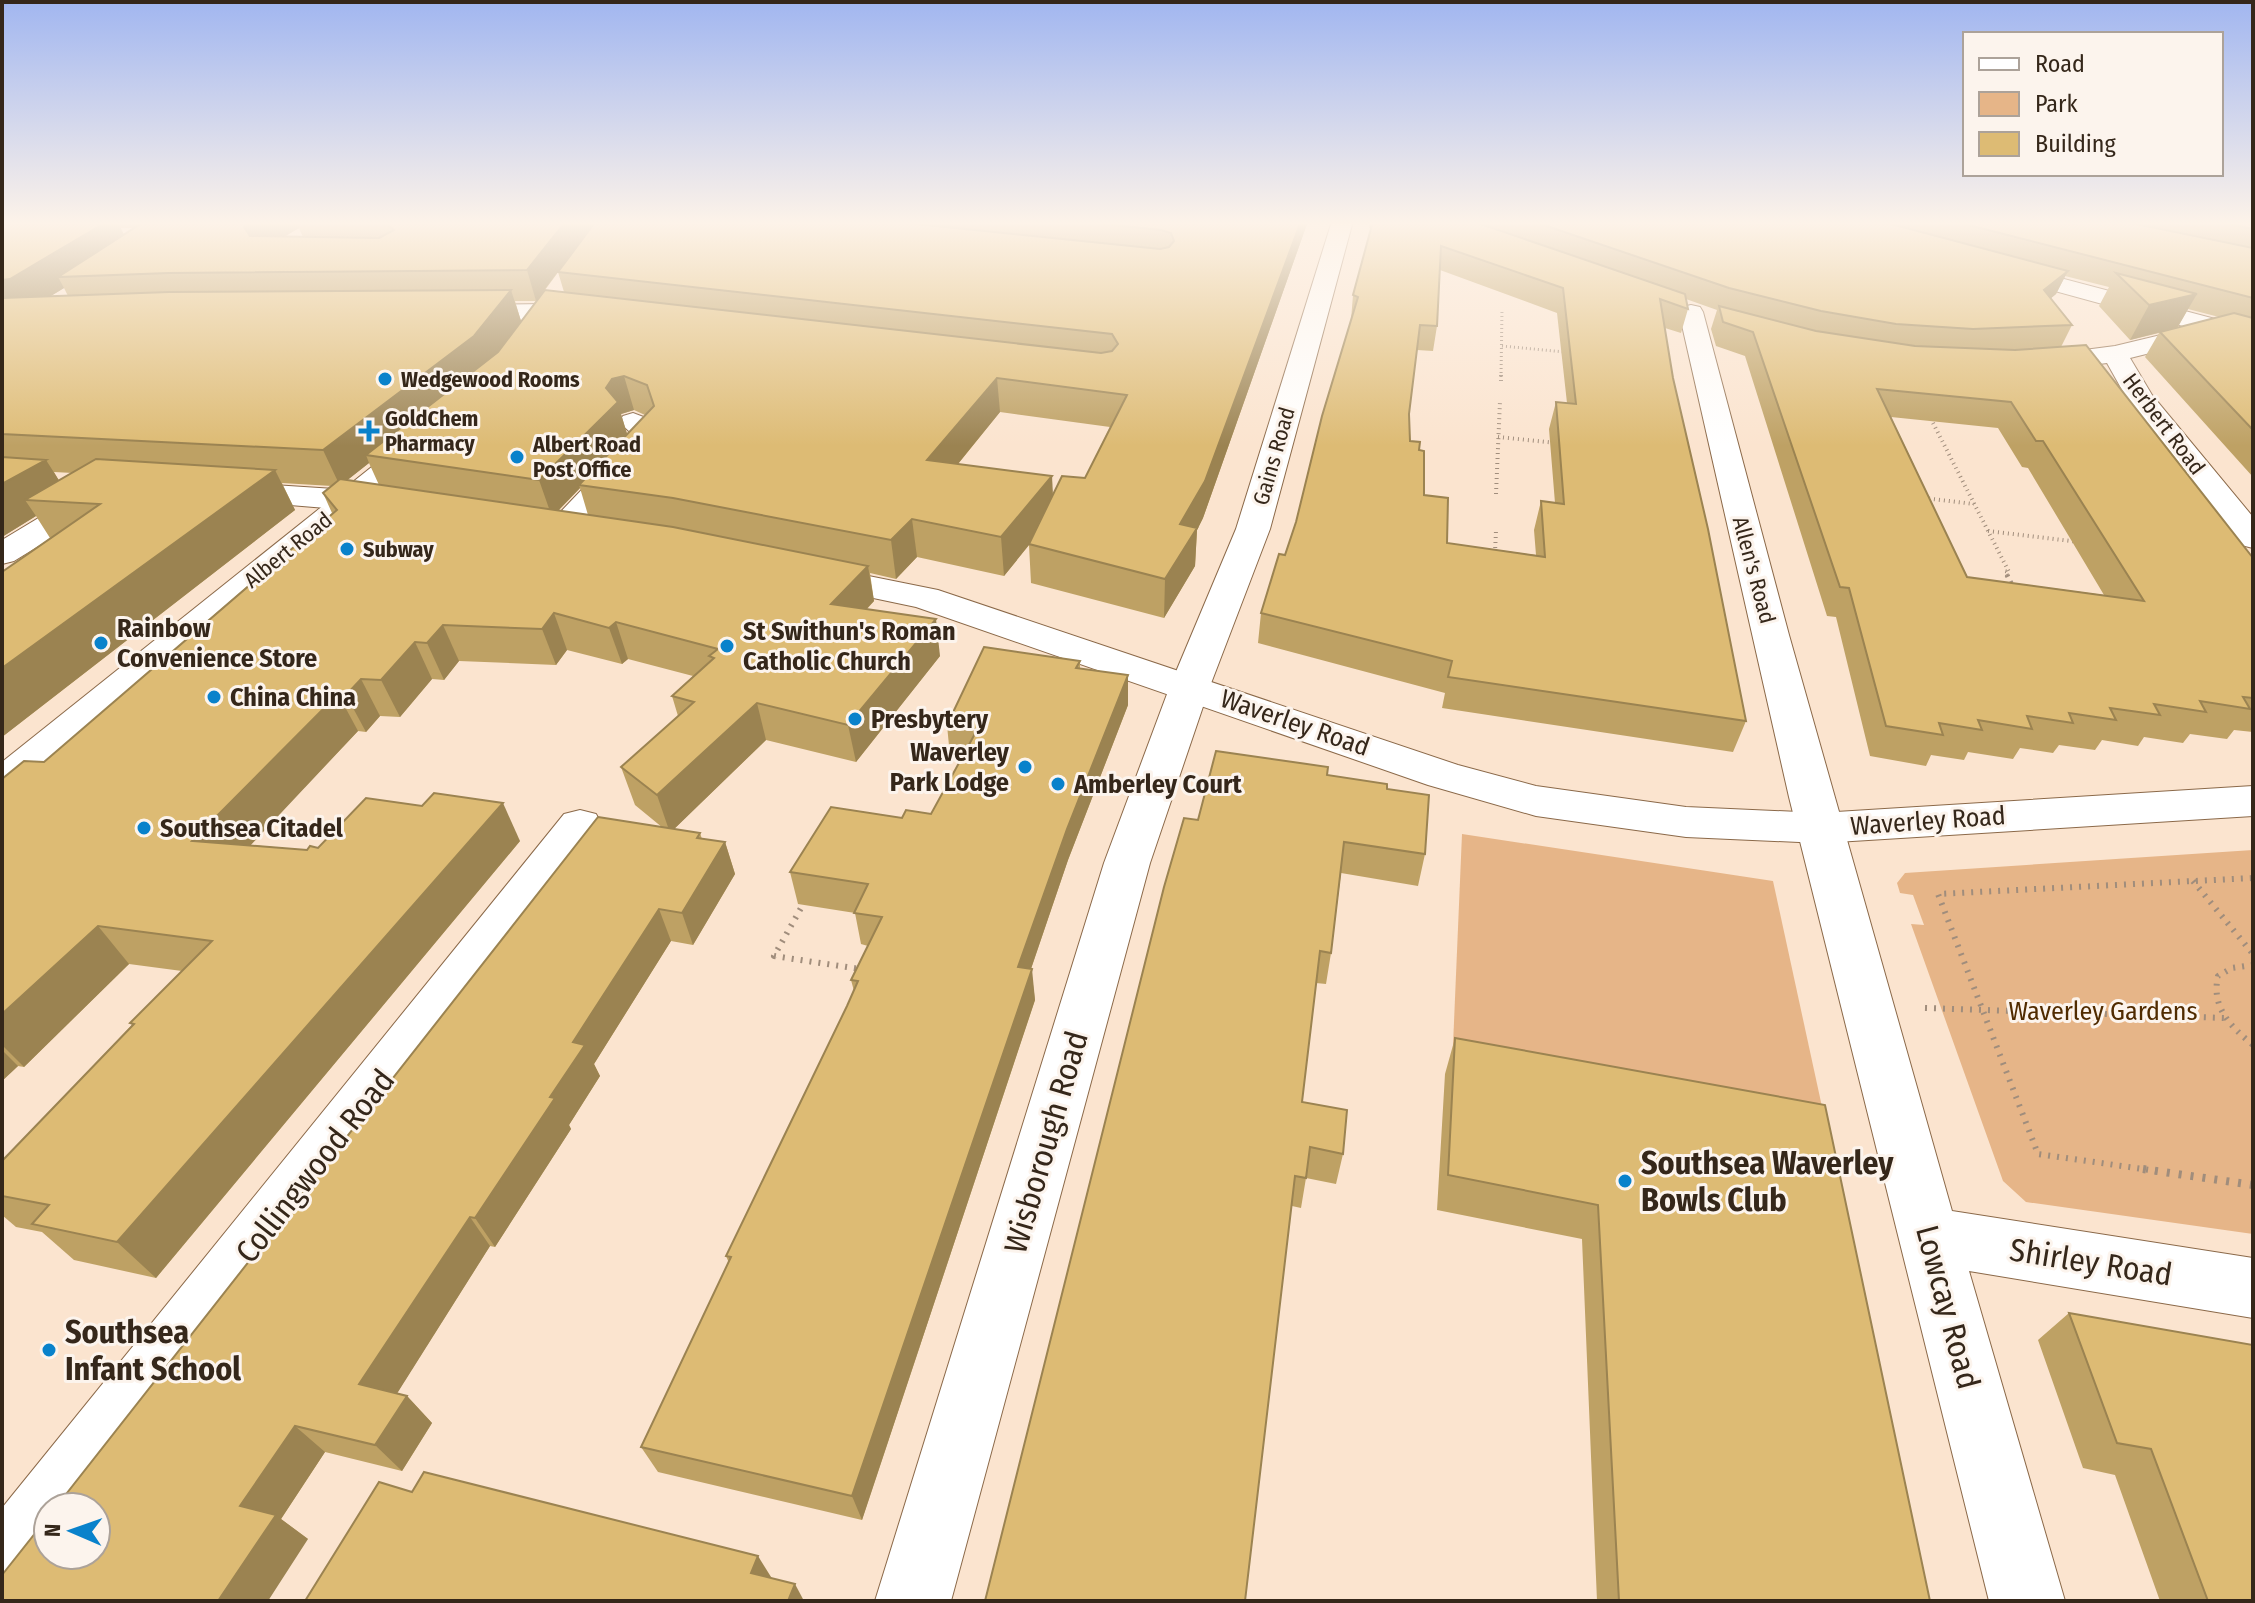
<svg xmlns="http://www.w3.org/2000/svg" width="2255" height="1603" font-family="'Fira Sans Condensed',sans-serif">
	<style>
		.green { fill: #e6b588 }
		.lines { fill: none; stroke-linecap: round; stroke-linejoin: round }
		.minor-casing { stroke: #8b6949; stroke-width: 2 }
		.major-casing { stroke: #8b6949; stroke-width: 2 }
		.path-far4 { stroke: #a08d7c; stroke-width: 3; stroke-dasharray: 1 3; stroke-linecap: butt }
		.path-far3 { stroke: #a08d7c; stroke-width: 4; stroke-dasharray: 1 4; stroke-linecap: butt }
		.path-far2 { stroke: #a08d7c; stroke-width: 5; stroke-dasharray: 2 5; stroke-linecap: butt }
		.path-far1 { stroke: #a08d7c; stroke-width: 6; stroke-dasharray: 2 7; stroke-linecap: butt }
		.path { stroke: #a08d7c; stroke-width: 8; stroke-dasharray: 3 9; stroke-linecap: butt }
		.minor { fill: #fff; fill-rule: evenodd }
		.major { fill: #fff; fill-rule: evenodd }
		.wall { fill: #bea164; fill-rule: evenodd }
		.shaded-wall { fill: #9b8351 }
		.building { fill: #ddbb74; stroke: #9b8351; stroke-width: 2; fill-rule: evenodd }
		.poi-dot { fill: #0982cb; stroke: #fcf4ed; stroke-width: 3 }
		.labels { text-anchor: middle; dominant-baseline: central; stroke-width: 6; stroke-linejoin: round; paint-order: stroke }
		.far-poi-label { font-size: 22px; font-weight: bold; fill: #35271a; stroke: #fcf4ed; text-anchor: start }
		.far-street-label { font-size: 22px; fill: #35271a; stroke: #fcf4ed }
		.poi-label { font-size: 26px; font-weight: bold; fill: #35271a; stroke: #fcf4ed; text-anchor: start }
		.street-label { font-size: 26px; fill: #35271a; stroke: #fcf4ed }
		.park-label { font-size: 26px; fill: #502b00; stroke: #fcf4ed }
		.near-street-label { font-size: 32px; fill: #35271a; stroke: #fcf4ed }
		.near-poi-label { font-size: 32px; font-weight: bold; fill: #35271a; stroke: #fcf4ed; text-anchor: start }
	</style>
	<rect width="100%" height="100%" fill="#fbe4cf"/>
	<g class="green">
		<path d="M1462 834 1773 881 1829 1139 1452 1069Z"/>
		<path d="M2253 850V1234L2026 1202 2003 1181 1911 924 1924 925 1913 895 1900 893 1897 883 1905 873Z"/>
	</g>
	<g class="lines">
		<g class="minor-casing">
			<g id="minor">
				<path d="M1332 221H1353L1270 529 1210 686 1150 863 951 1601H875L1104 863 1170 686 1236 529Z"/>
				<path d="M2004 263 2253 329V345L2219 336 2130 358 2152 395 2253 517V548L2241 545 2130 404 2107 363 2038 372 2029 370 2025 364 2029 358 2038 356 2115 346 2190 328 1996 275 1993 270 1996 265Z"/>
				<path d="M548 304 597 311 600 316 597 321 457 319 448 317 445 312 448 307 457 305Z"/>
				<path d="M1691 305 1700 307 1703 312 1789 635 1952 1211 2253 1258V1318L1969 1271 2065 1601H1989L1789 797 1679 312 1682 307Z"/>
				<path d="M633 413 654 421 661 439 574 537 562 540 550 537 545 530 550 523 631 438 630 432 619 422 623 416Z"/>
				<path d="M228 482 350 490 361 493 366 500 361 507 350 510 217 499 212 492 217 485Z"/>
				<path d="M96 487 107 490 112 497 107 504 14 561 2 564V540L85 490Z"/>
				<path d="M580 810 596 814 602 825 596 836 94 1507H48V1555H57L28 1593 2 1601V1508L564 814Z"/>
			</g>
		</g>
		<g class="major-casing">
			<g id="major">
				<path d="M423 431 433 434 438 440 433 446 17 794 2 798V762L413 434Z"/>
				<path d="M814 565 938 590 1458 765 1536 786 1686 807 1820 813 2253 786V816L1820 843 1686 837 1536 816 1428 785 916 607 802 583 796 576 802 569Z"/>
			</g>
		</g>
		<g class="path-far4">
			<path d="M1502 346 1565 352"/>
			<path d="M1501 377 1502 309"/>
		</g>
		<g class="path-far3">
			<path d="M1501 381V375"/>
			<path d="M1933 423 2009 572 2005 571 2008 577"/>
			<path d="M1498 437 1557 443"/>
			<path d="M1496 494 1500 401"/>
			<path d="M1924 498 1974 504"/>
			<path d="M1988 531 2079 542"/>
			<path d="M1495 553 1496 530"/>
		</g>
		<path class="path-far2" d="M2007 575 2014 589"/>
		<g class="path-far1">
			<path d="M2193 881 2253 954"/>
			<path d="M805 901 774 956 860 969"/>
			<path d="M2253 965 2232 968 2218 976C2211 1007 2230 1026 2253 1045"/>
			<path d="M1925 1008 2225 1018"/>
			<path d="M2157 1171 2038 1154 1938 894 2253 878"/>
		</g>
		<path class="path" d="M2143 1169 2253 1185"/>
		<use href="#minor" class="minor"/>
		<use href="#major" class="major"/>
	</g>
	<g class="wall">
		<path d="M2 221H596L545 290 564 292 558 272 596 221H1308L1203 518 1197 530 1195 566 1164 618 1031 583 1029 545 1004 576 917 557 896 579 870 573 874 601 867 609 940 656 856 762 766 740 674 829 700 833 702 839 725 842 735 874 693 945 671 941 594 1064 600 1076 569 1125 571 1129 495 1247 490 1246 397 1393 407 1396 432 1423 402 1471 325 1452 281 1519 308 1539 2 1601 663 828 635 805 621 767 678 716 672 696 693 676 628 659 622 664 567 650 556 665 459 661 444 680 432 679 400 717 380 716 366 732 358 731 250 845 307 850 318 848 520 841 156 1278 74 1260 42 1232 16 1227 2 1215V1161L132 1025 130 1023 182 971 129 964 24 1067 18 1066 2 1081V779L44 762 332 513 323 493 332 486 282 483 295 510 2 737V572L50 538 36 516 2 537ZM120 228H135L124 235ZM299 228 303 237H284ZM64 288 68 296 49 297ZM515 301H536L521 321ZM634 410 645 415 627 434 621 414ZM1000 412 1110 427 1085 478 1053 494 958 464ZM369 463 379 485 347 480ZM54 472 73 473 59 481ZM580 488 588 515 558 511Z"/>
		<path d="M1370 221H2253V477L2145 357 2159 333 2130 340 2099 306 2109 287 2065 276 2056 294 2051 298 2072 325 2061 347 2253 558V732L2234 730 2227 739 2190 734 2183 743 2144 737 2138 746 2102 740 2095 750 2059 745 2053 753 2020 748 2013 759 1968 752 1964 760 1931 755 1926 766 1870 756 1836 617 1827 616 1745 356 1716 346 1711 329 1717 310 1686 299 1688 309 1681 333 1665 328 1673 378 1746 721 1733 752 1442 708 1445 693 1258 643 1261 613 1285 555 1296 522 1351 320 1353 295 1371 229 1369 228ZM1440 270 1557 313 1567 403 1556 402 1549 429 1555 503 1541 501 1534 530 1536 555 1447 543 1424 495 1419 450 1410 441 1409 414 1417 350 1433 351 1437 326ZM2188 309 2219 317 2178 327ZM1891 417 1998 428 2022 467 2028 468 2104 595 1967 577Z"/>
		<path d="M1080 661V668L1128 705 1068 860 1031 969 1035 1000 862 1520 658 1472 641 1447 729 1263 726 1256 847 1006 854 991 851 980 868 946 861 944 855 913 798 904 790 872 902 818 931 814 962 758 950 756 947 725Z"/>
		<path d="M1327 775 1387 789 1425 854 1418 886 1341 873 1331 953 1326 984 1316 983 1302 1102 1343 1154 1336 1184 1306 1178 1301 1208 1292 1206 1198 820Z"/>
		<path d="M1455 1038 1825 1105 1930 1601H1597L1582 1239 1437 1210 1445 1074Z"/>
		<path d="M2069 1313 2253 1601H2160L2115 1475 2083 1468 2038 1340Z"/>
	</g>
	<g class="shaded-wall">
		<path d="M108 221H117L130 246 58 277 64 288 28 310 2 313V280Z"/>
		<path d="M248 221H296L299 228 261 250 257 256 244 227Z"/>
		<path d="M566 221H596L536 301 527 270Z"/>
		<path d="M1301 221H1308L1203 518 1197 530 1195 566 1164 618 1165 579 1180 524Z"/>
		<path d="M2068 271 2056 294 2032 314 2044 290Z"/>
		<path d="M511 290 521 321 486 369 366 455 369 463 340 486 323 450Z"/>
		<path d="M2197 294 2177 328 2130 340 2149 305Z"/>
		<path d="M624 376 634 410 621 414 628 437 579 485 580 488 552 517 539 480 612 379Z"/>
		<path d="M997 378 1000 412 931 497 927 460Z"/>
		<path d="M46 460 69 496 25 500 36 516 2 537V484Z"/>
		<path d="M275 470 295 510 2 737V668Z"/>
		<path d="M1052 476 1054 514 1004 576 1001 537Z"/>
		<path d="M912 519 917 557 896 579 891 540Z"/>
		<path d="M868 566 874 601 837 640 831 604Z"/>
		<path d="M554 613 567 650 556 665 542 629Z"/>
		<path d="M936 619 940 656 856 762 848 725Z"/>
		<path d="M616 622 628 659 622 664 609 628Z"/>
		<path d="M443 625 459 661 444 680 427 643Z"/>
		<path d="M415 642 432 679 400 717 381 680Z"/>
		<path d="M1128 675V705L1068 860 1021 998 1018 967 1067 829Z"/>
		<path d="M361 679 380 716 366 732 346 695Z"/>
		<path d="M338 694 358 731 219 879 192 841Z"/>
		<path d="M757 703 766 740 670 833 657 795Z"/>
		<path d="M503 803 520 841 156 1278 117 1242Z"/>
		<path d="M725 842 735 874 693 945 682 913Z"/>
		<path d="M659 909 671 941 594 1064 600 1076 569 1125 571 1129 495 1247 475 1218 550 1097 573 1042Z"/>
		<path d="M98 926 129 964 24 1067 2 1045V1014Z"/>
		<path d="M1032 969 1035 1000 862 1520 852 1496Z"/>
		<path d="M2 1050 18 1066 2 1081Z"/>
		<path d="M470 1217 490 1246 386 1411 359 1384Z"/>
		<path d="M407 1396 432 1423 402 1471 375 1445Z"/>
		<path d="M295 1426 325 1452 281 1519 308 1539 268 1601H218L240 1506Z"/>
		<path d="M758 1556 786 1601 751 1573Z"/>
		<path d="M795 1584 804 1601H788Z"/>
	</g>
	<g class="building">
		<path d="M2 221H108L10 279 2 280Z"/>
		<path d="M145 221H249L244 227 250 236 379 238 394 230 383 221H566L527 270 169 273 58 277Z"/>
		<path d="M596 221H888L1160 249 1169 247 1174 241 1171 233 1161 230 1075 221H1301L1205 481 1180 524 1197 528 1165 579 1029 544 1062 476 1085 478 1127 395 997 378 927 460 1052 476 1001 537 912 519 891 540 673 498 579 485 654 406 647 385 624 376 612 379 606 388 618 402 539 480 366 455 498 352 545 290 1101 353 1112 351 1118 344 1112 334 558 272Z"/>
		<path d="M1373 221H1472L1685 294 1688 309 1660 299 1673 378 1708 529 1746 721 1448 677 1452 661 1261 613 1279 554 1285 555 1296 522 1322 416 1358 297 1353 295ZM1441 246 1563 288 1576 404 1556 402 1564 504 1541 501 1545 557 1447 543 1448 498 1424 495V451L1419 450 1420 442 1410 441 1409 414 1420 325 1437 326Z"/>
		<path d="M1532 221H1880L2068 271 2044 290 2072 325 1973 329 1896 324 1821 311 1729 288Z"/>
		<path d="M1953 221H2122L2253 248V298Z"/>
		<path d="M2215 221H2253V229Z"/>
		<path d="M2116 273 2197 294 2149 305Z"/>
		<path d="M511 290 474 336 323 450 2 434V298L169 292Z"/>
		<path d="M1719 306 1816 331 1915 346 2015 350 2086 345 2253 558V698L2243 697 2250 709 2200 701 2206 712 2154 704 2160 715 2110 708 2116 720 2069 713 2073 723 2027 716 2032 729 1978 720 1982 730 1939 723 1943 735 1886 726 1849 588 1840 587 1753 332 1723 322ZM1877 389 2011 402 2036 441H2043L2144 601 1967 577Z"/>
		<path d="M2234 313 2253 318V430L2160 332Z"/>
		<path d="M2 457 46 460 2 484Z"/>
		<path d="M96 459 275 470 2 668V572L100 504 25 500Z"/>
		<path d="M340 479 673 527 868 566 831 604 936 619 848 725 757 703 657 795 621 767 694 702 672 696 714 658 709 656 718 649 616 622 609 628 554 613 542 629 443 625 427 643 415 642 381 680 361 679 346 695 338 694 192 841 307 850 310 846 318 848 366 798 422 806 434 793 503 803 117 1242 32 1224 49 1205 2 1196V1161L134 1024 130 1023 212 941 98 926 2 1014V779L24 761 44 762 337 510 323 493Z"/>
		<path d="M984 647 1080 661 1076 668 1128 675 1067 829 1018 967 1032 969 852 1496 641 1447 731 1257 726 1256 847 1006 858 981 851 980 882 917 854 913 868 884 790 872 831 807 902 818 906 810 931 814 977 730 947 725Z"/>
		<path d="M1216 751 1328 767 1327 775 1387 784V789L1429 795 1425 854 1344 842 1331 953 1320 951 1302 1102 1347 1110 1343 1154 1310 1147 1306 1178 1295 1176 1245 1601H985L1164 887 1184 818 1198 820Z"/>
		<path d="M598 817 700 833 697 838 725 842 682 913 659 909 573 1042 585 1045 550 1097 555 1098 475 1218 470 1217 359 1384 407 1396 375 1445 295 1426 240 1506 276 1515 218 1601H2V1575L48 1517V1555H96V1507H56Z"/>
		<path d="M1455 1038 1825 1105 1930 1601H1619L1598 1205 1448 1175Z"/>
		<path d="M2069 1313 2253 1345V1601H2208L2151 1449 2117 1443Z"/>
		<path d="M424 1472 758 1556 751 1573 795 1584 788 1601H305L379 1482 412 1492Z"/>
	</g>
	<linearGradient id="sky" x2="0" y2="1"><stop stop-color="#a1b6f0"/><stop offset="0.5" stop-color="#fdf3e9"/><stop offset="1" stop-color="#fdf3e9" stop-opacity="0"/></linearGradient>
	<rect width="2255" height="446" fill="url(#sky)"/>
	<g class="poi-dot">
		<circle cx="385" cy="379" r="8"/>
		<path d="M365 419h8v8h8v8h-8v8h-8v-8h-8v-8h8z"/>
		<circle cx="517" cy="457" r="8"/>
		<circle cx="347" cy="549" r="8"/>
		<circle cx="101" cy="643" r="8"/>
		<circle cx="727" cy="646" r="8"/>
		<circle cx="214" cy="697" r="8"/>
		<circle cx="855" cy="719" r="8"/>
		<circle cx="1025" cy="767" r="8"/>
		<circle cx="1058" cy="784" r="8"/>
		<circle cx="144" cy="828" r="8"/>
		<circle cx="1625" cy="1181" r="8"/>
		<circle cx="49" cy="1350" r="8"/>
	</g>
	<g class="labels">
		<g class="far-poi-label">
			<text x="401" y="379">Wedgewood Rooms</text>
			<text x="385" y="418">GoldChem<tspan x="385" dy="25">Pharmacy</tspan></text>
			<text x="533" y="444">Albert Road<tspan x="533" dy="25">Post Office</tspan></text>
			<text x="363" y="549">Subway</text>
		</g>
		<g class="far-street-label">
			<text transform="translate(2164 424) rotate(53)">Herbert Road</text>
			<text transform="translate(1274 456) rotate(-74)">Gains Road</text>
			<text transform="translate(288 550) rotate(-39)">Albert Road</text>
			<text transform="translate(1754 570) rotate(75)">Allen's Road</text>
		</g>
		<g class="poi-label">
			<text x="117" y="628">Rainbow<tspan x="117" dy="30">Convenience Store</tspan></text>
			<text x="743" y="631">St Swithun's Roman<tspan x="743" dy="30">Catholic Church</tspan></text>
			<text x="230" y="697">China China</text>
			<text x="871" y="719">Presbytery</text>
			<text x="1009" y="752" text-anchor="end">Waverley<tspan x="1009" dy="30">Park Lodge</tspan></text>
			<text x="1074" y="784">Amberley Court</text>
			<text x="160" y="828">Southsea Citadel</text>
		</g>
		<g class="street-label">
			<text transform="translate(1295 723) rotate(19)">Waverley Road</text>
			<text transform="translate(1928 821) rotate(-4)">Waverley Road</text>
		</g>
		<g class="park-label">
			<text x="2103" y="1011">Waverley Gardens</text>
		</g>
		<g class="near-street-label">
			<text transform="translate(1046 1142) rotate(-74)">Wisborough Road</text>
			<text transform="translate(315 1166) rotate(-52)">Collingwood Road</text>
			<text transform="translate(2091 1262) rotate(9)">Shirley Road</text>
			<text transform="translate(1948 1307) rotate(75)">Lowcay Road</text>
		</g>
		<g class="near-poi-label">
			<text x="1641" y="1163">Southsea Waverley<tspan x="1641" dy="37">Bowls Club</tspan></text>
			<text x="65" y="1332">Southsea<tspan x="65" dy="37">Infant School</tspan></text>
		</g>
	</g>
	<rect width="2255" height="1603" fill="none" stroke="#35271a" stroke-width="8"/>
	<rect x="1963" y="32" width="260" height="144" fill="#fcf4ed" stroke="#aca299" stroke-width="2"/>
	<rect x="1979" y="58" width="40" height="12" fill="#ffffff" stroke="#aca299" stroke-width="2"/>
	<text x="2035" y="72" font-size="24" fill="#35271a">Road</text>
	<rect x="1979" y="92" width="40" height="24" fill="#e6b588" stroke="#aca299" stroke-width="2"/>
	<text x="2035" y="112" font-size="24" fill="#35271a">Park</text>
	<rect x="1979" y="132" width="40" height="24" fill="#ddbb74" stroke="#aca299" stroke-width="2"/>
	<text x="2035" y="152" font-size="24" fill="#35271a">Building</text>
	<g transform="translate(72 1531) rotate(272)"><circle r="38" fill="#fcf4ed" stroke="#aca299" stroke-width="2"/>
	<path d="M0-6L14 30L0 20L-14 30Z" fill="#0982cb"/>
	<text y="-12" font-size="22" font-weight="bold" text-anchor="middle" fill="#35271a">N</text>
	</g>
</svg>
